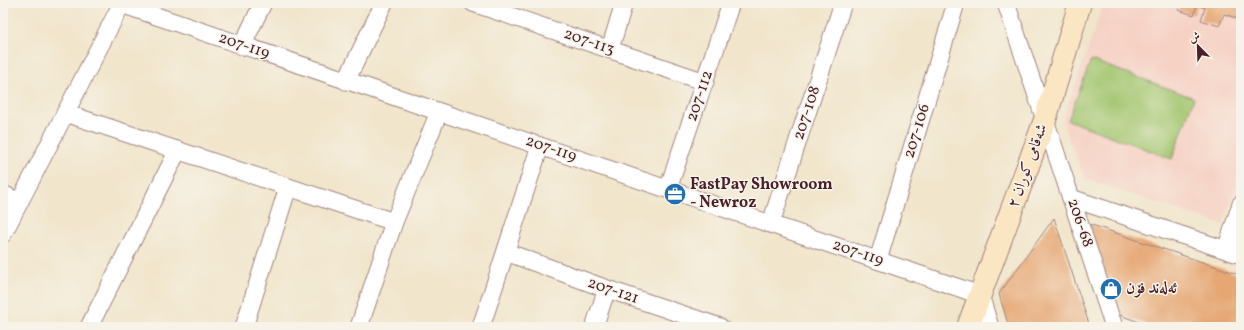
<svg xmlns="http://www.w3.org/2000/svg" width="1244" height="330" font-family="Vollkorn,Amiri,serif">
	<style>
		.built { fill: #f6d2c5 }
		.green { fill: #a3c670; stroke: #76724e }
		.building { fill: #e6a775 }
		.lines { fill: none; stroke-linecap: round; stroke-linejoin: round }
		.street-casing { stroke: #9e827b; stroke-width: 19 }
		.secondary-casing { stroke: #9e827b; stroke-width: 24 }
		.street { stroke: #fff; stroke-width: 17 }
		.secondary { stroke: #fbe6c4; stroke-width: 22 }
		.labels { text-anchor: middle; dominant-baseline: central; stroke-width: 3; stroke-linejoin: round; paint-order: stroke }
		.street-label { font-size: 16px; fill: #4a1f2b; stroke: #f7f3e8 }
		.poi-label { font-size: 16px; font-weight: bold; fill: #4a1f2b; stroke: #f7f3e8; text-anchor: start }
	</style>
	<rect width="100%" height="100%" fill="#f7f3e8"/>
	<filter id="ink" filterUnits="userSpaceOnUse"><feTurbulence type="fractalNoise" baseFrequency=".025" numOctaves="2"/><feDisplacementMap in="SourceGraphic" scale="8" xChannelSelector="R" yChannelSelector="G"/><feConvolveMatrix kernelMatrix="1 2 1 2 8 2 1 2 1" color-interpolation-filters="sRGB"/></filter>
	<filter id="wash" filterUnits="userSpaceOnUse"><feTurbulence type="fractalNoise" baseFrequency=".012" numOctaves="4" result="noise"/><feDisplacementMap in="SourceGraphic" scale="16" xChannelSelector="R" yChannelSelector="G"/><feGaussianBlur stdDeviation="0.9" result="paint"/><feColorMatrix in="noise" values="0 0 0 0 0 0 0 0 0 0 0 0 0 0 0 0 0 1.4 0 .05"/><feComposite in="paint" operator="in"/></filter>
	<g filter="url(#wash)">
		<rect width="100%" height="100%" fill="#f1e5cb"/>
		<path class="built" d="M1104 3H1241V170L1223 225 1085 179 1062 121Z"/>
		<path class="green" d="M1091 60 1194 98 1172 159 1068 120Z"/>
		<g id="blocks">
			<g class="building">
				<path d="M1181 3H1241V20L1224 14 1219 26 1201 20 1205 8 1197 5 1194 15 1178 10Z"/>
				<path d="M1054 218 1090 327H1009L999 294Z"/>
				<path d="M1089 224 1241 275V327H1153L1117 314Z"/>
			</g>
		</g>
	</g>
	<g filter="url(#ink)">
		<use href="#blocks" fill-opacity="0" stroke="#9e827b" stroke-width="1"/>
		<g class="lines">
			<g class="street-casing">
				<g id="street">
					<path d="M473 3 705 82"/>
					<path d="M1006 3 1114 327"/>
					<path d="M121 4 980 295 990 327"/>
					<path d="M242 46 263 3"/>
					<path d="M610 49 624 3"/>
					<path d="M346 81 384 3"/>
					<path d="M65 113 394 222"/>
					<path d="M668 189 731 3"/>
					<path d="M3 194 19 202"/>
					<path d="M1071 198 1241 255"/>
					<path d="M771 223 843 3"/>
					<path d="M3 234 122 3"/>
					<path d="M1226 250 1241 204"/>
					<path d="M506 252 607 289 720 327"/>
					<path d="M878 260 956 3"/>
					<path d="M89 327 178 150"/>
					<path d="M244 327 288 187"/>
					<path d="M359 327 394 222 439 112"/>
					<path d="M481 327 540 146"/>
					<path d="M594 327 607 289"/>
				</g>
			</g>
			<g class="secondary-casing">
				<path id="secondary" d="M968 327 1045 120 1080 3"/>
			</g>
			<use href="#street" class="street"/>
			<use href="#secondary" class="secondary"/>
		</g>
	</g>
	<defs>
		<g id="office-disc" transform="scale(1.15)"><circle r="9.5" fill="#1f6fb2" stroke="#f7f3e8"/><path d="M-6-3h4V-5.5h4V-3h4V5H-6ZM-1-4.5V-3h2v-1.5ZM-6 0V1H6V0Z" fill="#fff"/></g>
		<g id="shop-disc" transform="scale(1.15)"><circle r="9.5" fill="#1f6fb2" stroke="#f7f3e8"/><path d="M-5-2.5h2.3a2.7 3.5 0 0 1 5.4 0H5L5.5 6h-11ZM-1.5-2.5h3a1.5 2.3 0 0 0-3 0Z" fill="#fff"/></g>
	</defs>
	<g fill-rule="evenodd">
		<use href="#office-disc" x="675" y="194"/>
		<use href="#shop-disc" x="1111" y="289"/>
	</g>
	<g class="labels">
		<g class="street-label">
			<text transform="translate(589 42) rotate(19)">207-113</text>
			<text transform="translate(244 46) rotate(19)">207-119</text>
			<text transform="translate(700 96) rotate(-71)">207-112</text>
			<text transform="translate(807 113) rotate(-72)">207-108</text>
			<text transform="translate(917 131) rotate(-73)">207-106</text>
			<text transform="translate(551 149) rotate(19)">207-119</text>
			<text transform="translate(1028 166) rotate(-70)">شەقامی کوران ٢</text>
			<text transform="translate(1080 223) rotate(71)">206-68</text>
			<text transform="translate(858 253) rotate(19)">207-119</text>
			<text transform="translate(613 291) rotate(19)">207-121</text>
		</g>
		<g class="poi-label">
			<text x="690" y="185">FastPay Showroom<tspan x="690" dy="18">- Newroz</tspan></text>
			<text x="1126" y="289">ئەلەند فۆن</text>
		</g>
	</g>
	<rect width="1244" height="330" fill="none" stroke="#f7f3e8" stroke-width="16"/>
	<g transform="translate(1198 46) rotate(337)" stroke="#f7f3e8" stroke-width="3" paint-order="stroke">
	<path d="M0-3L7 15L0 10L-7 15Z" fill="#4a1f2b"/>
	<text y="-6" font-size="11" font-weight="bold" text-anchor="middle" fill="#4a1f2b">ش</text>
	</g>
</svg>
